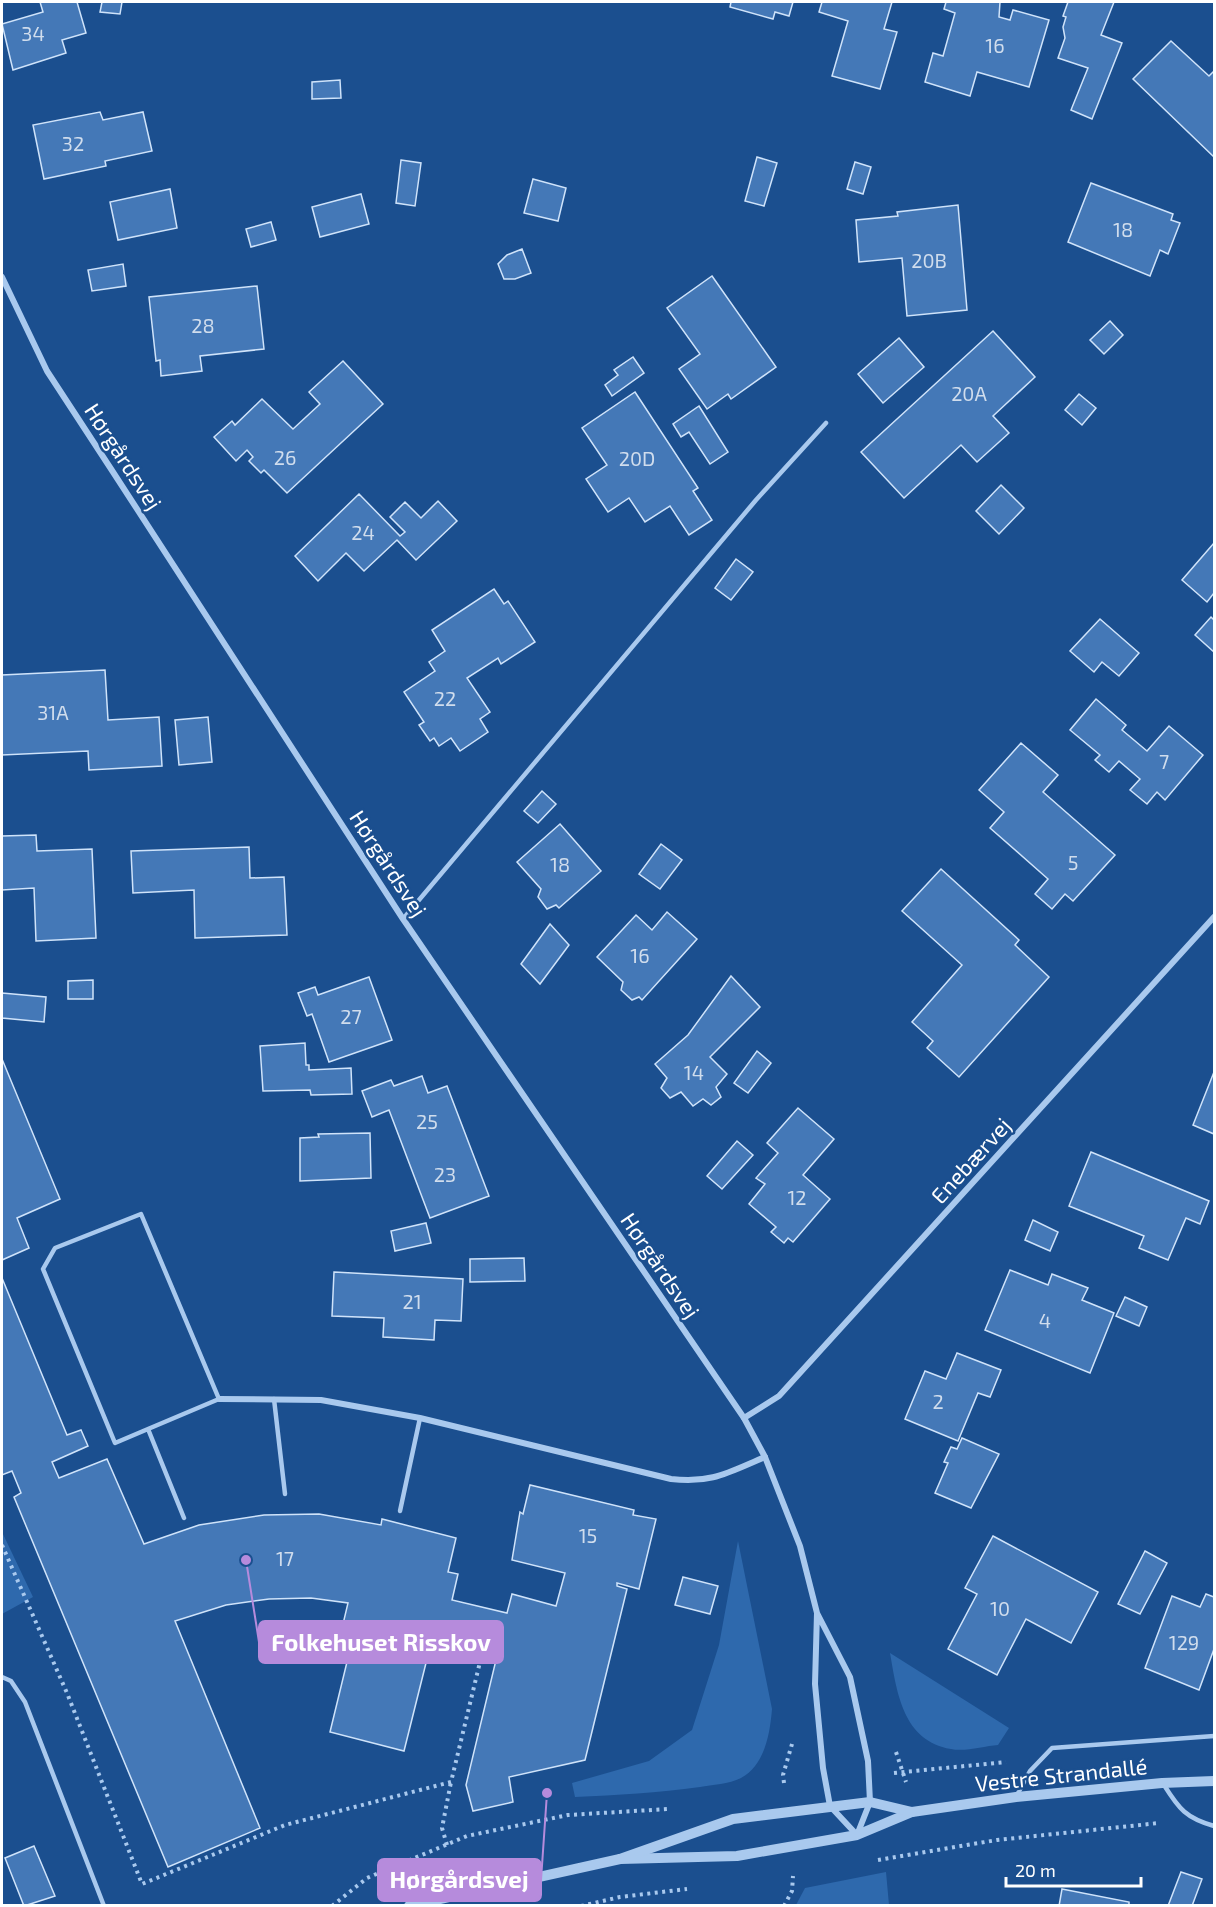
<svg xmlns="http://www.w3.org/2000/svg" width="1216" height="1907" font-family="'Exo 2',sans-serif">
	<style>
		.green { fill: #2e69ad }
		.building { fill: #4478b7; stroke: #cfe3fa; stroke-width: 1.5 }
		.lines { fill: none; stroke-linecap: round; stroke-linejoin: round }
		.path { stroke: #a9c9ee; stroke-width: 4; stroke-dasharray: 3 4.5; stroke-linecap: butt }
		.service { stroke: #a9c9ee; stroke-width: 4.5 }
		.minor { stroke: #a9c9ee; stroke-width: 6 }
		.tertiary { stroke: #a9c9ee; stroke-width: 10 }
		.labels { text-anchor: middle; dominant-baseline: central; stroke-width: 5; stroke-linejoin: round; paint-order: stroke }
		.number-label { font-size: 20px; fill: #d0dded }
		.street-label { font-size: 22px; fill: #fff; stroke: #1b4f8f }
		.leader { fill: none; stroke: #b68bdc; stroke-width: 2 }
		.callout-dot { fill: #b68bdc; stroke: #1b4f8f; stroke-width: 2 }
		.callout { fill: #b68bdc; stroke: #b68bdc; stroke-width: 2 }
		.callout-label { font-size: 24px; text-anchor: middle; font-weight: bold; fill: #fff }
	</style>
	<rect width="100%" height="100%" fill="#1b4f8f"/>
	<g class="green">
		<path d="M2 1532 33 1597 2 1614Z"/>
		<path d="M738 1541 772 1709C770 1733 765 1765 741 1778 729 1784 712 1785 700 1787 658 1793 617 1795 575 1797L572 1783 649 1761 692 1730 719 1645Z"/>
		<path d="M890 1653 1009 1728 998 1745C984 1746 965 1752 951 1749 903 1741 897 1693 890 1653Z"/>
		<path d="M886 1872 889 1905H796L805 1888Z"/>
	</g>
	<g class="building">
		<path d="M40 2H77L86 33 62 40 66 53 13 70 2 24 43 12Z"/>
		<path d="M102 2H122L120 14 100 12Z"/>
		<path d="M731 2H793L789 16 775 12 773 19 730 7Z"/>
		<path d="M822 2H892L884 29 897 32 880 89 832 76 848 21 819 12Z"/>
		<path d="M946 2H1000L999 17 1010 20 1013 10 1049 20 1029 87 977 72 970 96 925 82 933 53 943 56 955 13 944 9Z"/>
		<path d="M1068 2H1114L1101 35 1122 43 1092 119 1071 110 1088 68 1058 58 1065 38 1063 27 1066 17 1063 16Z"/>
		<path d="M1171 41 1209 76 1214 71V157L1133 79Z"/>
		<path d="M340 80 341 98 312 99V82Z"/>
		<path d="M100 112 103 120 143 112 152 151 105 161 106 166 44 179 33 125Z"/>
		<path d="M757 157 777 163 764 206 745 201Z"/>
		<path d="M401 160 421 163 415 206 396 203Z"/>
		<path d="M855 162 871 167 863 194 847 189Z"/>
		<path d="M533 179 566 188 558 221 524 213Z"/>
		<path d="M1091 183 1173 214 1171 220 1180 223 1168 254 1160 250 1150 276 1068 242Z"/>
		<path d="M170 189 177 228 118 240 110 202Z"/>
		<path d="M361 194 369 224 320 237 312 207Z"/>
		<path d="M958 205 967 310 907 316 902 258 859 262 856 220 898 216 897 212Z"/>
		<path d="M271 222 276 240 251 247 246 229Z"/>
		<path d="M522 249 531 273 515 279H504L498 264 507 255Z"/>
		<path d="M123 264 126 286 92 291 88 270Z"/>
		<path d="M712 276 776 367 731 399 728 394 707 409 679 369 700 354 667 308Z"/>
		<path d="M257 286 264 349 200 356 202 371 161 376 160 360 156 361 149 297Z"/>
		<path d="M1110 321 1123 335 1104 354 1090 340Z"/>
		<path d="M993 331 1035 377 993 416 1009 433 977 462 961 445 904 498 861 452Z"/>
		<path d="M899 338 924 367 883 403 858 374Z"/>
		<path d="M633 357 644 373 612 396 605 385 618 375 614 370Z"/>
		<path d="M343 361 383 404 287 493 264 470 261 473 249 461 253 457 247 450 236 461 214 437 232 421 235 425 262 399 293 429 320 404 309 392Z"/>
		<path d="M635 392 698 488 693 491 712 520 689 535 670 506 645 522 629 498 608 512 586 479 607 465 582 428Z"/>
		<path d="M1079 394 1096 408 1082 425 1065 410Z"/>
		<path d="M699 406 728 452 710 464 689 432 681 437 673 424Z"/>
		<path d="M1001 485 1024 508 999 534 976 511Z"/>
		<path d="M359 494 400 536 405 532 390 517 405 502 421 518 438 501 457 521 416 560 397 540 364 571 346 553 318 581 295 556Z"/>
		<path d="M1214 543V593L1207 602 1182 580Z"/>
		<path d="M736 559 753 572 731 600 715 588Z"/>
		<path d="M494 589 504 604 508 601 535 642 501 664 498 658 467 678 490 712 480 719 488 732 460 751 451 738 439 746 434 738 430 741 419 725 424 722 404 692 435 671 429 662 445 651 432 630Z"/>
		<path d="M1211 617 1214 620V652L1195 635Z"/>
		<path d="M1100 619 1139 653 1119 676 1102 662 1094 672 1070 651Z"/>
		<path d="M105 670 108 720 159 717 162 766 89 770 88 751 2 755V675Z"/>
		<path d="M1096 699 1126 725 1122 730 1147 751 1169 726 1203 755 1165 800 1157 792 1147 804 1130 790 1140 779 1119 761 1109 772 1095 760 1100 755 1070 730Z"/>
		<path d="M208 717 212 762 179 765 175 720Z"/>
		<path d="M1021 743 1058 775 1043 792 1115 855 1073 901 1065 894 1052 909 1035 894 1048 879 990 828 1004 812 979 790Z"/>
		<path d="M542 791 556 804 538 823 524 811Z"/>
		<path d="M560 824 601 871 559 908 556 905 547 909 538 897 541 889 517 862Z"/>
		<path d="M36 835 37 851 92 849 96 938 36 941 34 888 2 890V836Z"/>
		<path d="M661 844 682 860 660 889 639 874Z"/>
		<path d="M249 847 250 878 284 877 287 935 195 938 194 890 133 893 131 851Z"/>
		<path d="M941 869 1019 940 1015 945 1049 977 959 1077 927 1048 933 1041 912 1022 962 965 902 911Z"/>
		<path d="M667 912 697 939 642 1000 639 997 632 1000 621 990 623 982 597 957 636 915 652 930Z"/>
		<path d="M550 924 569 945 540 984 521 964Z"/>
		<path d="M731 976 760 1007 710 1057 727 1074 716 1087 721 1097 711 1105 703 1099 693 1106 681 1092 670 1098 661 1088 667 1078 655 1064 688 1035Z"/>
		<path d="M369 977 392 1040 329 1062 312 1014 307 1016 298 993 315 987 318 995Z"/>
		<path d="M93 980V999H68V981Z"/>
		<path d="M2 993 46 997 44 1022 2 1018Z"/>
		<path d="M305 1043 306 1065H309V1070L351 1068 352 1094 311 1095 310 1090 263 1091 260 1046Z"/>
		<path d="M757 1051 771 1063 748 1093 734 1083Z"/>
		<path d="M2 1059 60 1199 17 1218 29 1248 2 1260Z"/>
		<path d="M1214 1072V1134L1193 1125Z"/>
		<path d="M422 1076 428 1093 447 1086 489 1196 430 1218 389 1110 372 1117 362 1091 391 1080 394 1086Z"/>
		<path d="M798 1108 834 1139 803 1175 830 1199 793 1242 788 1238 784 1243 771 1232 776 1227 749 1204 765 1184 756 1178 778 1153 767 1143Z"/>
		<path d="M370 1133 371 1178 300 1181V1138L319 1137 318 1134Z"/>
		<path d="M737 1141 753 1155 722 1189 707 1176Z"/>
		<path d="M1091 1152 1209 1201 1200 1224 1186 1218 1168 1260 1139 1248 1144 1236 1069 1206Z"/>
		<path d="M1033 1220 1058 1232 1050 1251 1025 1240Z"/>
		<path d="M426 1223 431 1243 395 1251 391 1231Z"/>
		<path d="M524 1258 525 1281 470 1282V1259Z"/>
		<path d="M1010 1270 1048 1285 1052 1274 1088 1288 1082 1300 1114 1313 1090 1373 985 1330Z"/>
		<path d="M334 1272 463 1279 461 1321 435 1320 434 1340 383 1337 384 1318 332 1316Z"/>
		<path d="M2 1278 67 1435 81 1430 88 1446 52 1462 59 1478 107 1459 144 1544 199 1525 264 1515 319 1514 381 1525 382 1519 456 1538 448 1572 458 1574 452 1600 507 1613 512 1594 556 1606 565 1573 512 1560 520 1512 523 1514 530 1485 634 1510 633 1515 656 1519 639 1589 617 1583V1586L627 1589 585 1760 509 1777 513 1802 473 1811 466 1785 502 1635 448 1621 443 1633 434 1631 404 1751 330 1732 347 1662 335 1658 348 1603 311 1598 269 1599 226 1605 175 1621 260 1828 168 1867 14 1497 21 1493 12 1471 2 1475Z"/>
		<path d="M1125 1297 1147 1307 1139 1326 1116 1316Z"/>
		<path d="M957 1353 1001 1370 990 1397 978 1393 958 1441 905 1419 925 1371 946 1379Z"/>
		<path d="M962 1438 999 1454 971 1508 935 1493 948 1463 944 1462 951 1447 957 1449Z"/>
		<path d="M993 1536 1098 1592 1071 1643 1026 1619 997 1675 948 1649 977 1594 965 1588Z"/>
		<path d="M1145 1551 1167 1563 1140 1614 1118 1604Z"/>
		<path d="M683 1577 718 1586 710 1614 675 1605Z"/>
		<path d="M1206 1594 1214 1597V1649L1199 1690 1145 1668 1172 1596 1200 1607Z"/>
		<path d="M34 1846 55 1896 24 1906 5 1858Z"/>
		<path d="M1181 1872 1202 1879 1192 1906H1168Z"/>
		<path d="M1062 1889 1129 1902V1906H1059Z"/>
	</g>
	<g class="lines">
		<g class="path">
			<path d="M2 1545 67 1693 142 1884 285 1825 451 1782 487 1633"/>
			<path d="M896 1752 906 1782"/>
			<path d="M894 1773 1006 1762"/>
			<path d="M784 1783 783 1775 792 1744"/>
			<path d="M447 1845 442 1828 451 1782"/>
			<path d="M878 1860 997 1840 1159 1823"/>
			<path d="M332 1906 367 1878 467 1836 568 1815 668 1809"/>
			<path d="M581 1906 620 1897 687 1889"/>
			<path d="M784 1906 792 1891 793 1876"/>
		</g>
		<g class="service">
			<path d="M403 919 756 500 826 423"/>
			<path d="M274 1399 285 1494"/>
			<path d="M148 1429 219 1399 141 1214 55 1248 43 1269 115 1443 148 1429 184 1518"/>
			<path d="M400 1511 420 1418"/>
			<path d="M2 1677 11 1681 25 1702 104 1906"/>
			<path d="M1164 1785C1179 1809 1186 1818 1214 1826"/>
			<path d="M1017 1795 1030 1771 1052 1748 1214 1736"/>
		</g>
		<g class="minor">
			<path d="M2 277 47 371 113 472 403 919 744 1418 765 1457 800 1546 817 1613 850 1677 868 1761 870 1802 857 1835 830 1806 823 1768 815 1684 817 1613"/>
			<path d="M219 1399 321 1400 420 1418 671 1479C711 1484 729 1472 765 1457"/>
			<path d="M744 1418 779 1396 1214 917"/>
		</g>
		<g class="tertiary">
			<path d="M620 1859 737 1856 857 1835 912 1812 1016 1797 1162 1783 1214 1781"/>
			<path d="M409 1906 620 1859 733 1819 870 1802 912 1812"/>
		</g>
	</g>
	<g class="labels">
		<g class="number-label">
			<text x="33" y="33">34</text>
			<text x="995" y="45">16</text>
			<text x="73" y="143">32</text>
			<text x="1123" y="229">18</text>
			<text x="929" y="260">20B</text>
			<text x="203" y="325">28</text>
			<text x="969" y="393">20A</text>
			<text x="285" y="457">26</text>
			<text x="637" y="458">20D</text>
			<text x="363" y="532">24</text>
			<text x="445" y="698">22</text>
			<text x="53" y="712">31A</text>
			<text x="1164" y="761">7</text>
			<text x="1073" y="862">5</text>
			<text x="560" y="864">18</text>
			<text x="640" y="955">16</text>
			<text x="351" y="1016">27</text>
			<text x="694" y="1072">14</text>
			<text x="427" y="1121">25</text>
			<text x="445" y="1174">23</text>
			<text x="797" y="1197">12</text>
			<text x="412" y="1301">21</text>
			<text x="1045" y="1320">4</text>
			<text x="938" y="1401">2</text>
			<text x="588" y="1535">15</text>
			<text x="285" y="1558">17</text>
			<text x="1000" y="1608">10</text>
			<text x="1184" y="1642">129</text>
		</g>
		<g class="street-label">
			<text transform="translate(124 456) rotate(57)">Hørgårdsvej</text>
			<text transform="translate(389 863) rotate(57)">Hørgårdsvej</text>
			<text transform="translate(970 1160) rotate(-48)">Enebærvej</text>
			<text transform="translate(661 1265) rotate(56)">Hørgårdsvej</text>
			<text transform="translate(1061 1774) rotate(-6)">Vestre Strandallé</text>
		</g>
	</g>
	<path class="leader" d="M246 1560L259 1642M547 1793L541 1880"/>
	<g class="callout-dot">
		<circle cx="246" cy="1560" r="6"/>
		<circle cx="547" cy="1793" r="6"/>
	</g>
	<g class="callout">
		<rect x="259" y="1621" width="244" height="42" rx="6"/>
		<rect x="378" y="1859" width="163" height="42" rx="6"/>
	</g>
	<g class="callout-label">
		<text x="381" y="1651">Folkehuset Risskov</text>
		<text x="459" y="1888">Hørgårdsvej</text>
	</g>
	<rect width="1216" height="1907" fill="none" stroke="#ffffff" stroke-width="6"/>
	<path d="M1006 1877v9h135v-9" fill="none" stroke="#ffffff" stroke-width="3"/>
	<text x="1015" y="1877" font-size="18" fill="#ffffff" stroke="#1b4f8f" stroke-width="4.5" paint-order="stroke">20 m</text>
</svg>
